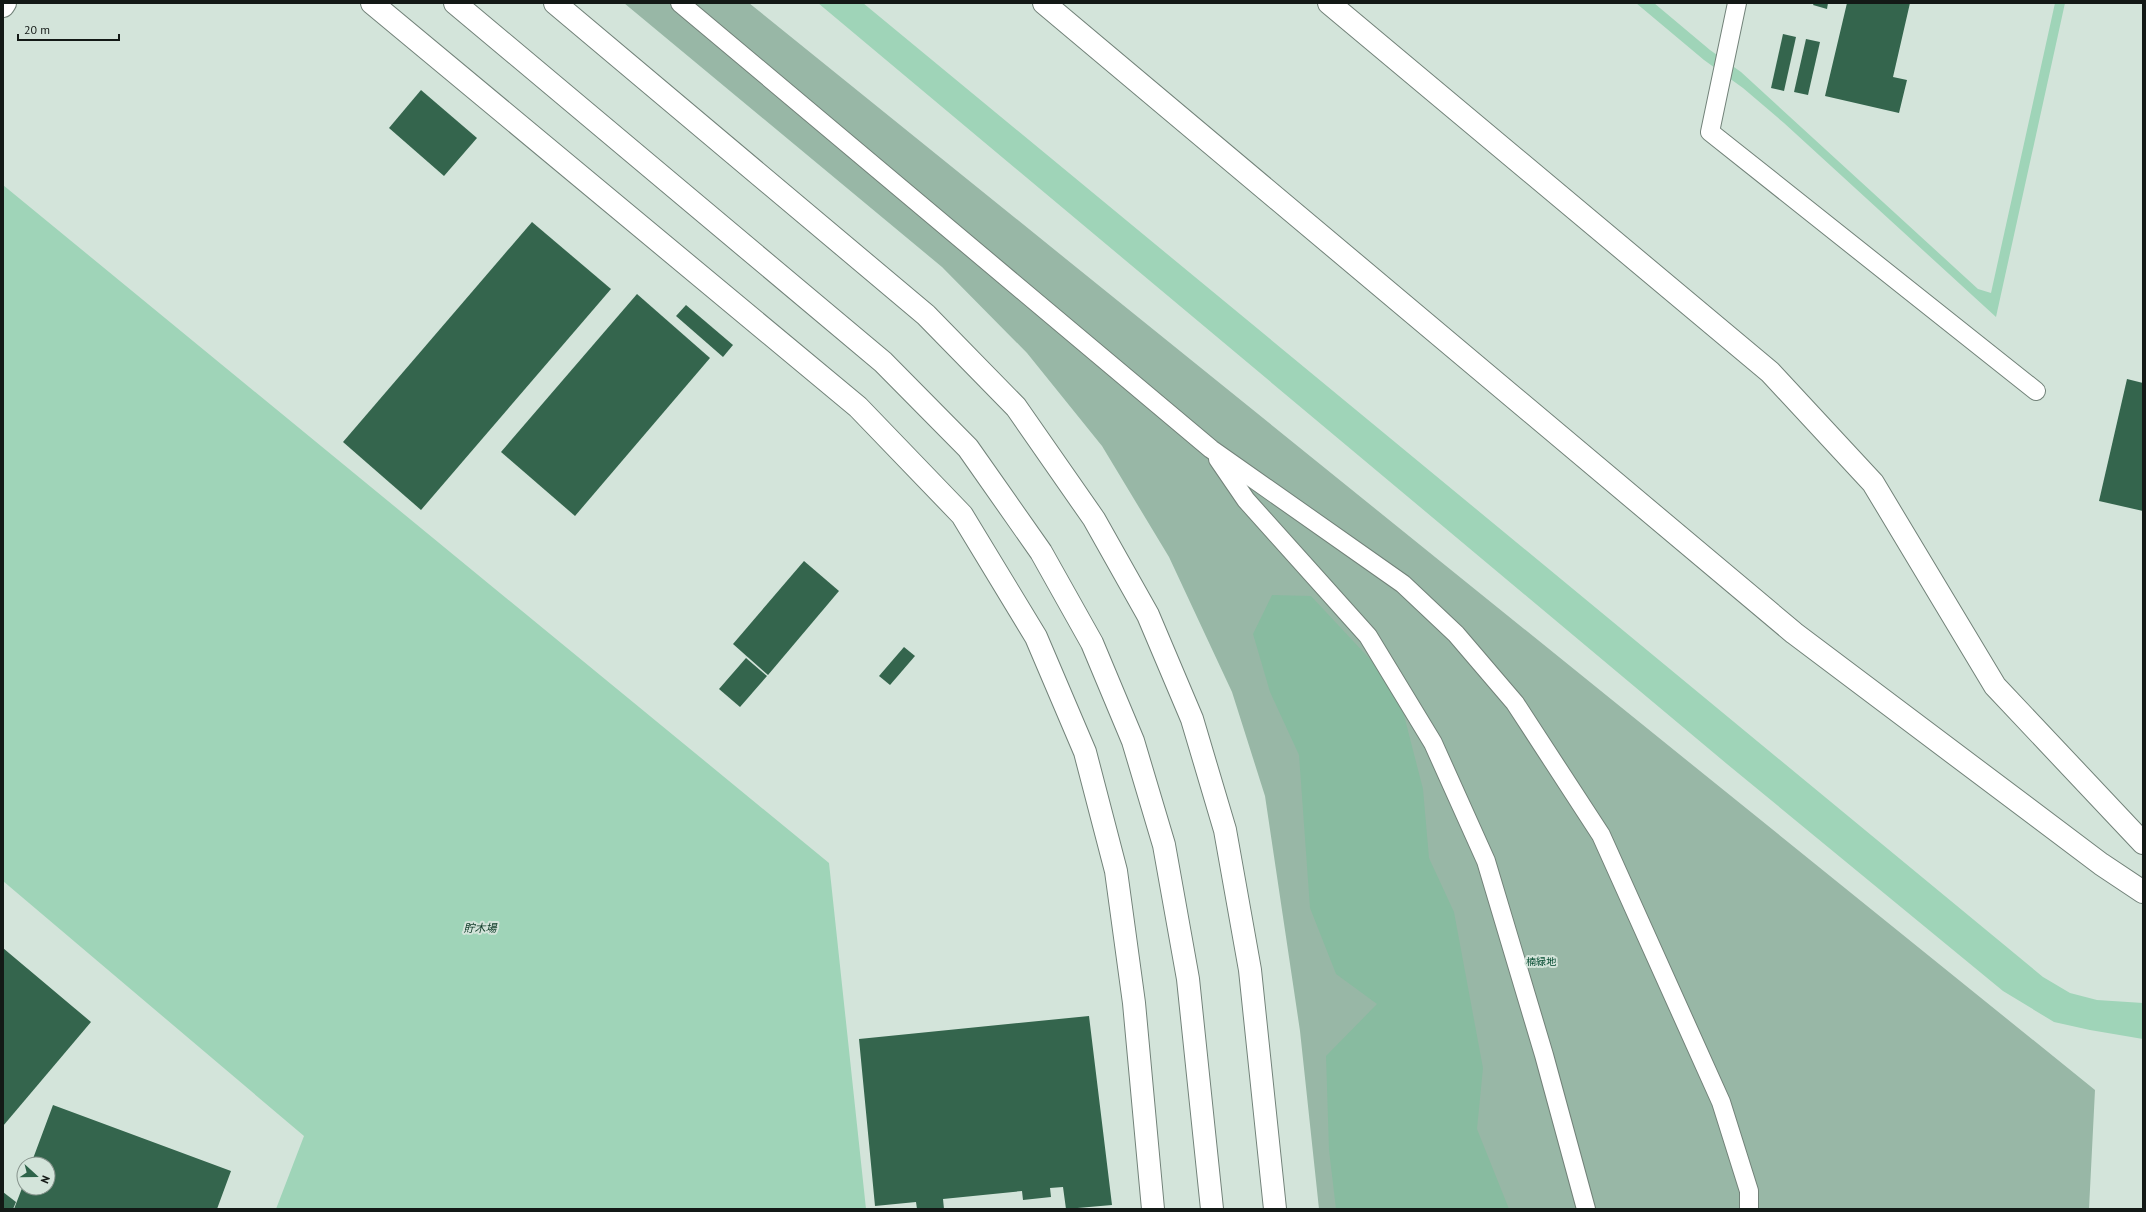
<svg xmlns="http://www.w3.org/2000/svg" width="2146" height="1212" font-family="'PT Sans','Noto Sans JP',sans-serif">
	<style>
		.green { fill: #98b7a6 }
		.forest { fill: #88bba0 }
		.water { fill: #9fd4b8 }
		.building { fill: #34654d }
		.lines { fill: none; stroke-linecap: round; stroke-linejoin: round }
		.service-casing { stroke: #728279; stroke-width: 20 }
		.minor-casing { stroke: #728279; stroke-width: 24 }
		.tertiary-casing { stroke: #728279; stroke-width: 24 }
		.service { stroke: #fff; stroke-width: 18 }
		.minor { stroke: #fff; stroke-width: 22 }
		.tertiary { stroke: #fff; stroke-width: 22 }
		.labels { text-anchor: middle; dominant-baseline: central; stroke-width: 4; stroke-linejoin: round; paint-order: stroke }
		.park-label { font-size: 10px; fill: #03492f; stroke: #d3e4da }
		.water-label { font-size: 11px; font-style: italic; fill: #0b3724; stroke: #d3e4da }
	</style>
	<rect width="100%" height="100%" fill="#d3e4da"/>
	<path class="green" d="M624 3H749L2095 1090 2089 1209H1319L1300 1031 1265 796 1232 692 1169 557 1102 446 1027 353 942 267Z"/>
	<path class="forest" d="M1272 595 1311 596 1397 688 1423 789 1429 858 1454 912 1483 1068 1477 1129 1509 1209H1336L1329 1150 1326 1056 1377 1004 1336 974 1310 908 1299 755 1270 692 1253 634Z"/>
	<g class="water">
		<path d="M818 3H863L2043 977 2070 993 2097 1000 2143 1003V1039L2090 1030 2054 1022 2003 991 1727 764Z"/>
		<path d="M1636 3H1654L1710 50 1741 72 1978 289 1991 293 2055 3H2065L1996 317 1784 123 1743 88 1704 60Z"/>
		<path d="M3 185 829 863 866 1209H276L304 1136 3 881Z"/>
	</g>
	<g class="building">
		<path d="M1814 3H1828L1827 9 1813 5Z"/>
		<path d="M1847 3H1910L1893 77 1907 80 1899 113 1825 96Z"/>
		<path d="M1783 34 1796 37 1784 91 1771 88Z"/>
		<path d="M1806 39 1820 42 1808 95 1794 92Z"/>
		<path d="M421 90 477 138 444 176 389 128Z"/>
		<path d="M532 222 611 289 421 510 343 442Z"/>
		<path d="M637 294 710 358 575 516 501 452Z"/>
		<path d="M686 305 733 345 723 357 676 316Z"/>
		<path d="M2127 379 2143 383V511L2099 501Z"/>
		<path d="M804 561 839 591 768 675 733 644Z"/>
		<path d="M904 647 915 656 890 685 879 676Z"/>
		<path d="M746 658 767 676 740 707 719 689Z"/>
		<path d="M3 948 91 1022 3 1126Z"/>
		<path d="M1089 1016 1112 1205 1066 1209 1063 1187 1050 1188 1051 1197 1023 1200 1022 1191 943 1199 944 1209H917L916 1202 875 1206 859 1039Z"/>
		<path d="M53 1105 231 1171 217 1209H14L24 1183V1188H48V1164H31Z"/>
		<path d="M3 1192 16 1202 13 1209H3Z"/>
	</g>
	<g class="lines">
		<g class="service-casing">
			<g id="service">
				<path d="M680 3 1211 449 1403 584 1456 634 1515 703 1601 835 1721 1102 1749 1191V1209"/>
				<path d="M1737 3 1710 132 2036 391"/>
				<path d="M1218 459 1246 500 1368 636 1433 743 1486 861 1544 1055 1586 1209"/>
			</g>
		</g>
		<g class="minor-casing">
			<g id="minor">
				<path d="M1044 3 1794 633 2101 864 2143 892"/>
				<path d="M1329 3 1770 372 1873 483 1995 686 2143 843"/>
				<path d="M3 6 5 3"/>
			</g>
		</g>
		<g class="tertiary-casing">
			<g id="tertiary">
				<path d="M372 3 858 407 962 515 1036 637 1085 752 1116 871 1134 1003 1153 1209"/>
				<path d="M455 3 883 362 968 448 1041 552 1092 643 1133 741 1164 845 1188 979 1212 1209"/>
				<path d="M555 3 926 315 1016 407 1094 519 1148 615 1192 719 1225 830 1250 970 1275 1209"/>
			</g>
		</g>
		<use href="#service" class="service"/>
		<use href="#minor" class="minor"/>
		<use href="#tertiary" class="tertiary"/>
	</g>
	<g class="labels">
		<g class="park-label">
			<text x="1541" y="961">楠緑地</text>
		</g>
		<g class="water-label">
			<text x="480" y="928">貯木場</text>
		</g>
	</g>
	<rect width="2146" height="1212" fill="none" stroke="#131916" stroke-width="8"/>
	<g transform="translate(36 1176) rotate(111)"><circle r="19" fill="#d3e4da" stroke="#86938c"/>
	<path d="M0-3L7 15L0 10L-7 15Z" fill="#2d6349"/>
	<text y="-6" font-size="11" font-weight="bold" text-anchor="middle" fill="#131916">N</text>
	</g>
	<path d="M18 34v6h101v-6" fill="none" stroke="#131916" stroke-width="2"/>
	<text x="24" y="34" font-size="12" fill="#131916" stroke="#d3e4da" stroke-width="3" paint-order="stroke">20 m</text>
</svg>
